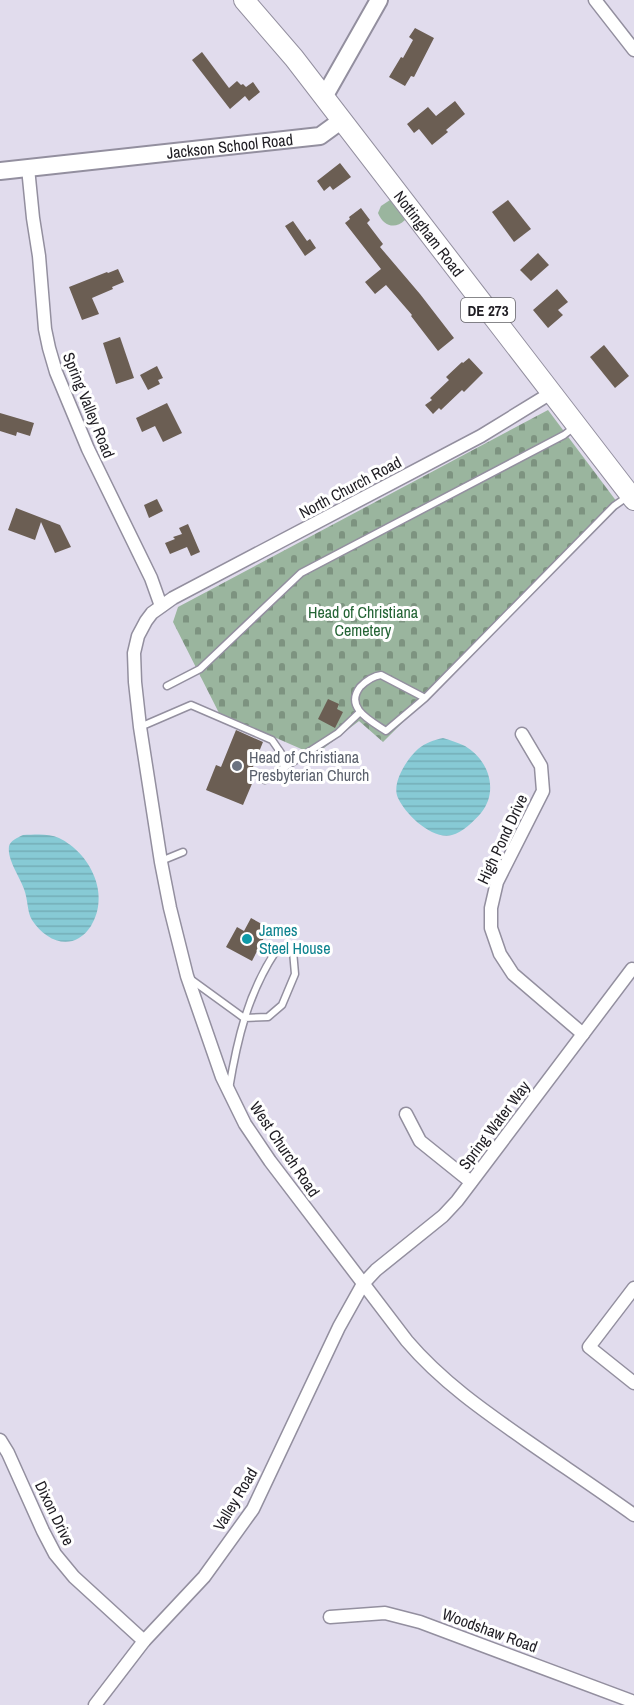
<svg xmlns="http://www.w3.org/2000/svg" width="634" height="1705" font-family="'Archivo Narrow',sans-serif">
	<style>
		.grass { fill: #9ab59e }
		.cemetery { fill: url(#cemetery-stones) }
		.water { fill: url(#water-rules) }
		.building { fill: #6b5e53 }
		.lines { fill: none; stroke-linecap: round; stroke-linejoin: round }
		.lane-casing { stroke: #938f9f; stroke-width: 9 }
		.street-casing { stroke: #938f9f; stroke-width: 15 }
		.secondary-casing { stroke: #938f9f; stroke-width: 20 }
		.primary-casing { stroke: #938f9f; stroke-width: 22 }
		.lane { stroke: #fff; stroke-width: 6 }
		.street { stroke: #fff; stroke-width: 12 }
		.secondary { stroke: #fff; stroke-width: 16 }
		.primary { stroke: #fff; stroke-width: 20 }
		.worship-dot { fill: #6b7280; stroke: #fff; stroke-width: 2 }
		.culture-dot { fill: #0f9aa8; stroke: #fff; stroke-width: 2 }
		.labels { text-anchor: middle; dominant-baseline: central; stroke-width: 6; stroke-linejoin: round; paint-order: stroke }
		.shield { fill: #fff; stroke: #626165; stroke-width: 1.5 }
		.shield-label { font-size: 15px; font-weight: bold; fill: #1f1d23 }
		.street-label { font-size: 16px; fill: #1f1d23; stroke: #fff }
		.park-label { font-size: 16px; fill: #246435; stroke: #fff }
		.worship-label { font-size: 16px; fill: #5b616d; stroke: #fff; text-anchor: start }
		.culture-label { font-size: 16px; fill: #0d838f; stroke: #fff; text-anchor: start }
	</style>
	<defs>
		<pattern id="cemetery-stones" width="16" height="16" patternUnits="userSpaceOnUse" patternTransform="scale(1.5)"><rect width="16" height="16" fill="#9ab59e"/><path d="M2 7V4a2 2 0 0 1 4 0v3zM10 15v-3a2 2 0 0 1 4 0v3z" fill="#7d9380"/></pattern>
		<pattern id="water-rules" width="6" height="5" patternUnits="userSpaceOnUse" patternTransform="scale(1.5)"><rect width="6" height="5" fill="#87cad5"/><path d="M0 2.5h6" fill="none" stroke="#74adb7"/></pattern>
	</defs>
	<rect width="100%" height="100%" fill="#e1dced"/>
	<path class="grass" d="M390 200 405 220C395 230 383 226 378 213L381 206Z"/>
	<path class="cemetery" d="M548 410 620 506 383 742 359 721 315 755 219 713 173 622 178 607Z"/>
	<g class="water">
		<path d="M443 738C451 740 458 743 465 746 489 760 499 791 481 813 474 821 462 833 452 835 432 840 406 815 398 798 391 783 407 759 418 749 425 743 434 740 443 738Z"/>
		<path d="M23 835C34 835 48 833 59 838 90 853 111 894 91 926 74 952 47 943 32 920 27 912 28 899 24 889 20 877 7 860 9 846 11 840 17 838 23 835Z"/>
	</g>
	<g class="building">
		<path d="M415 28 434 38 414 77 411 76 405 86 389 77 401 57 403 58 413 40 409 37Z"/>
		<path d="M202 52 229 88 237 81 241 85 243 84 246 87 253 82 260 92 249 101 245 96 230 109 192 60Z"/>
		<path d="M455 101 465 114 446 130 448 132 432 145 419 129 414 133 407 124 428 107 436 116Z"/>
		<path d="M340 163 351 177 333 190 330 186 324 191 317 181Z"/>
		<path d="M508 200 531 229 514 242 492 212Z"/>
		<path d="M361 208 370 220 367 223 383 244 380 247 420 294 454 338 438 351 411 316 412 315 386 285 375 294 365 282 381 269 345 223 350 219 349 217Z"/>
		<path d="M293 221 307 241 310 239 316 248 305 256 285 226Z"/>
		<path d="M538 253 549 265 531 281 520 270Z"/>
		<path d="M118 269 124 282 112 287 113 289 92 298 99 314 82 320 69 287 107 272 108 273Z"/>
		<path d="M557 289 568 302 558 310 563 315 548 328 533 310Z"/>
		<path d="M120 337 134 378 116 384 103 343Z"/>
		<path d="M604 345 629 376 615 388 590 357Z"/>
		<path d="M469 358 483 373 464 392 462 390 441 410 439 408 433 414 425 405 432 400 430 398 449 380 446 377 462 362 463 363Z"/>
		<path d="M157 366 163 378 158 380 160 384 148 390 140 375Z"/>
		<path d="M167 403 182 433 163 442 155 426 142 432 136 418Z"/>
		<path d="M0 413 34 423 30 436 17 432 16 436 0 431Z"/>
		<path d="M157 499 163 511 149 518 144 505Z"/>
		<path d="M16 508 60 525 71 547 55 553 41 522 35 540 8 530Z"/>
		<path d="M188 524 200 552 191 556 187 547 170 554 165 543 175 539 173 537 182 534 179 528Z"/>
		<path d="M328 699 339 704 337 709 343 712 335 728 318 719Z"/>
		<path d="M236 730 263 742 249 777 254 779 243 805 206 790 216 765 221 767Z"/>
		<path d="M251 918 269 928 252 961 226 947 237 927 244 931Z"/>
	</g>
	<g class="lines">
		<g class="lane-casing">
			<g id="lane">
				<path d="M167 686 200 669 301 573 564 435 573 428"/>
				<path d="M425 698 386 731C371 721 344 708 360 687 366 681 373 676 381 675L425 698 614 506 627 497"/>
				<path d="M140 727 191 705 272 740 281 753 284 768"/>
				<path d="M265 780 338 733 360 712"/>
				<path d="M161 861 183 852"/>
				<path d="M189 978 244 1018 268 1017 282 1005 295 974 293 951 286 948 276 951C248 993 237 1040 229 1089"/>
			</g>
		</g>
		<g class="street-casing">
			<g id="street">
				<path d="M595 0 634 50"/>
				<path d="M28 168 33 218 39 256 45 329 49 348 56 372 88 449 151 578 161 606"/>
				<path d="M551 393 481 436 173 598 152 613 146 621 138 636 134 653 135 682 140 727 161 862 170 908 187 976 222 1077 245 1124 270 1161 407 1341C441 1381 484 1411 527 1441 563 1466 599 1490 634 1515"/>
				<path d="M522 734 541 766 543 791 497 882 491 908V928L500 954 513 974 583 1034"/>
				<path d="M406 1114 420 1141 471 1182"/>
				<path d="M634 1288 589 1347 634 1383"/>
				<path d="M0 1440 8 1453 43 1531 55 1554 74 1577 144 1641"/>
				<path d="M330 1617 385 1613 420 1622 634 1702"/>
				<path d="M95 1705 144 1641 204 1577 253 1509 339 1327 363 1284 376 1270 443 1216 457 1201 632 969"/>
			</g>
		</g>
		<g class="secondary-casing">
			<g id="secondary">
				<path d="M324 97 379 0"/>
				<path id="s1" d="M0 171 320 136 342 120"/>
			</g>
		</g>
		<g class="primary-casing">
			<g id="primary">
				<path id="s2" d="M244 0 294 58 634 500"/>
			</g>
		</g>
		<use href="#lane" class="lane"/>
		<use href="#street" class="street"/>
		<use href="#secondary" class="secondary"/>
		<use href="#primary" class="primary"/>
	</g>
	<circle class="worship-dot" cx="237" cy="766" r="6"/>
	<circle class="culture-dot" cx="247" cy="939" r="6"/>
	<g class="labels">
		<rect class="shield" x="461" y="298" width="54" height="24" rx="4.5"/>
		<g class="shield-label">
			<text x="488" y="310">DE 273</text>
		</g>
		<g class="street-label">
			<text stroke="none"><textPath href="#s1" startOffset="231">Jackson School Road</textPath></text>
			<text stroke="none"><textPath href="#s2" startOffset="298">Nottingham Road</textPath></text>
			<text transform="translate(89 405) rotate(68)">Spring Valley Road</text>
			<text transform="translate(350 487) rotate(-28)">North Church Road</text>
			<text transform="translate(502 839) rotate(-65)">High Pond Drive</text>
			<text transform="translate(494 1125) rotate(-53)">Spring Water Way</text>
			<text transform="translate(285 1149) rotate(56)">West Church Road</text>
			<text transform="translate(235 1499) rotate(-59)">Valley Road</text>
			<text transform="translate(55 1513) rotate(64)">Dixon Drive</text>
			<text transform="translate(490 1630) rotate(20)">Woodshaw Road</text>
		</g>
		<g class="park-label">
			<text x="363" y="612">Head of Christiana<tspan x="363" dy="18">Cemetery</tspan></text>
		</g>
		<g class="worship-label">
			<text x="249" y="757">Head of Christiana<tspan x="249" dy="18">Presbyterian Church</tspan></text>
		</g>
		<g class="culture-label">
			<text x="259" y="930">James<tspan x="259" dy="18">Steel House</tspan></text>
		</g>
	</g>
</svg>
